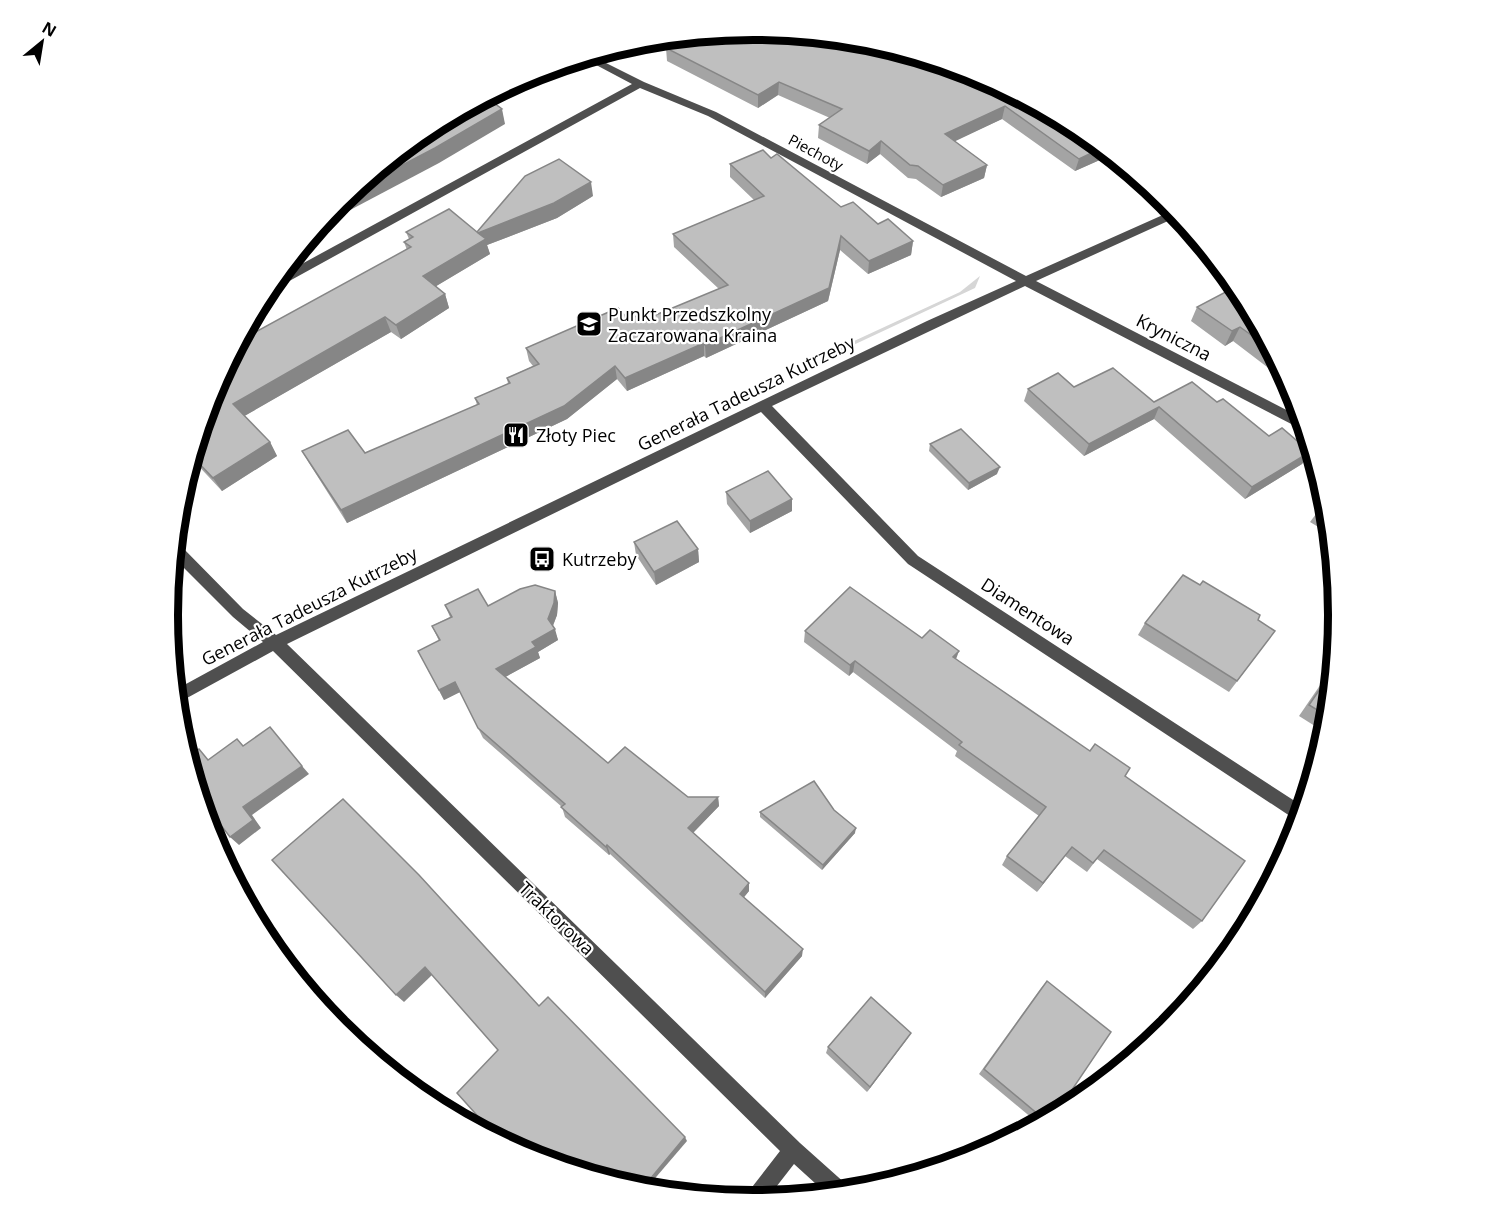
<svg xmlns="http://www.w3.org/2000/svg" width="1506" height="1231" font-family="'Open Sans',sans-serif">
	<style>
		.green { fill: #d6d6d6 }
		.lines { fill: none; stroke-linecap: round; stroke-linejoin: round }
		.minor { fill: #4f4f4f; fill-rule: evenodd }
		.wall { fill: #a4a4a4 }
		.shaded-wall { fill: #868686 }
		.building { fill: #bfbfbf; stroke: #868686; stroke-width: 1.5 }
		.labels { text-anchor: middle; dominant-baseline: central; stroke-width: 4.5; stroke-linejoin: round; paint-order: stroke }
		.far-street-label { font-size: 15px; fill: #000; stroke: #fff }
		.poi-label { font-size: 18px; fill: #000; stroke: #fff; text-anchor: start }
		.street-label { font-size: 18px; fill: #000; stroke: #fff }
		.rim { fill: none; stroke: #000; stroke-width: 8 }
	</style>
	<rect width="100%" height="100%" fill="#fff"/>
	<path class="green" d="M980 276 975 288 832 355 826 354 960 292Z"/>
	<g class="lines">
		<path class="minor" d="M592 56 644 82 716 112 1026 276 1174 210 1179 216 1036 281 1302 418 1305 429 1299 428 1025 286 772 406 918 556 1304 807 1299 822 908 564 761 412 287 644 800 1143 847 1185 850 1191 827 1194 794 1164 766 1200H742L780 1151 273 651 176 704 175 690 263 642 233 617 173 557 175 542 179 544 243 609 276 635 927 321 1016 281 708 116 640 88 273 290H266L276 278 632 84 583 58Z"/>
	</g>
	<g class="wall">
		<path d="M753 30 868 41 1111 155 1075 171 1002 119 954 141 987 165 984 178 941 197 916 179 908 178 880 154 867 164 818 138 819 125 830 118 778 95 758 108 667 61 666 48H667L653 40Z"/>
		<path d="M771 158 841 207 913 241 911 255 868 274 840 250 828 301 706 358 704 356 627 391 617 379 567 419 347 523 309 463 302 451 365 453 477 405 475 398 508 384 507 378 533 366 529 361 526 348 628 319 641 321 719 289 674 247 673 234 754 200 730 177V164Z"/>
		<path d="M593 196 557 218 487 245 490 254 436 286 445 294 449 308 401 339 391 332 244 416 270 442 277 456 222 491 192 459 212 391 407 250 404 242 409 239 406 232H477Z"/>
		<path d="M1240 291 1289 383H1288L1233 341 1225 346 1191 321 1197 307Z"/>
		<path d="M1074 387 1154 402 1269 436 1310 452 1302 464 1245 499 1154 419 1084 456 1024 401 1028 389Z"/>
		<path d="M930 444 997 474 968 490 929 451Z"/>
		<path d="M726 492 792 511 750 533 727 504Z"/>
		<path d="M1327 501 1330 534 1310 522 1319 510Z"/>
		<path d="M634 542 698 549 699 562 656 585 636 555Z"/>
		<path d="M555 591 558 603 557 615 553 626 558 640 538 652 540 658 505 677 608 763 688 797H718L719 806 693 833 749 883V891L744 897 802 956 765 998 610 854 609 855 565 817 562 807 483 738 460 692 444 700 418 651 439 641 432 626 450 617 445 605 488 606Z"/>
		<path d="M1258 620 1275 631 1229 692 1138 635 1145 623Z"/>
		<path d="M805 631 922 638 956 659 1125 776 1202 921 1193 929 1097 859 1087 872 1065 856 1037 892 1002 865 1007 856 1039 816 955 756 957 751 853 672 849 676 804 642Z"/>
		<path d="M1333 669 1327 730 1326 733 1299 716 1325 678Z"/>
		<path d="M834 810 855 833 822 870 760 817V812Z"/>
		<path d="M1047 981 1055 1115 1039 1124 979 1074 1041 988Z"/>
		<path d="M907 1039 867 1092 826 1053 828 1047Z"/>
	</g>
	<g class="shaded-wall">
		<path d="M779 82 778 95 758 108V95Z"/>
		<path d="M1005 106 1002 119 943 147 945 134Z"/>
		<path d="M502 109 505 124 439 163 318 227 339 201 349 193Z"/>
		<path d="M881 141 880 154 867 164 869 151Z"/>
		<path d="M1102 148 1111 155 1075 171 1079 159Z"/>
		<path d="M987 165 984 178 941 197 943 185Z"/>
		<path d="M591 182 593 196 557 218 487 245 490 254 428 291 423 276 478 233Z"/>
		<path d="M841 236 840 250 828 301 706 358 705 345Z"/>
		<path d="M913 241 911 255 868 274 869 261Z"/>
		<path d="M445 294 449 308 401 339 396 325Z"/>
		<path d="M385 317 391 332 241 418 233 404Z"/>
		<path d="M1240 327 1233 341 1225 346 1232 331Z"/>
		<path d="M704 343V356L627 391 625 378Z"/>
		<path d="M615 366 617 379 567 419 347 523 341 510Z"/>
		<path d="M1159 407 1154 419 1084 456 1089 444Z"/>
		<path d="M270 442 277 456 222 491 213 478Z"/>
		<path d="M1310 452 1302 464 1245 499 1252 487Z"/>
		<path d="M1000 467 997 474 968 490 969 483Z"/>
		<path d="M792 499V511L750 533V521Z"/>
		<path d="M698 549 699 562 656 585 654 572Z"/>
		<path d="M555 591 558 603 557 615 551 630 548 619Z"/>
		<path d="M555 629 558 640 538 652 540 658 500 680 496 669 532 642Z"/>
		<path d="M959 651 955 662 953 657Z"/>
		<path d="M855 661 853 672 849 676 850 665Z"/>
		<path d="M455 682 460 692 444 700 439 690Z"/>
		<path d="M302 766 309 774 252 815 261 828 239 845 230 837 243 807Z"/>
		<path d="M718 797 719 806 689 837 688 828Z"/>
		<path d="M856 828 855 833 822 870 823 865Z"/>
		<path d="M607 845 610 854 609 855 606 847Z"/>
		<path d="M1072 847 1037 892 1043 883Z"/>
		<path d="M749 883V891L740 902V894Z"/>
		<path d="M803 949 802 956 765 998V992Z"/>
		<path d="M425 967 432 975 404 1002 396 995Z"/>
		<path d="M911 1033 907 1039 867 1092 870 1087Z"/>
		<path d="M685 1137 687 1141 645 1190H641Z"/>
	</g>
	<g class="building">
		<path d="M753 30 868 41 977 75 1079 129 1102 148 1079 159 1005 106 945 134 987 165 943 185 918 166 910 165 881 141 869 151 819 125 842 109 779 82 758 95 666 48 677 42 671 38Z"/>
		<path d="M486 97 502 109 435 148 349 193 428 128Z"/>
		<path d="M763 150 771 158 777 154 841 207 853 202 878 224 888 219 913 241 869 261 841 236 829 288 705 345 704 343 625 378 615 366 564 406 341 510 302 451 348 430 365 453 479 404 475 398 510 383 507 378 539 364 526 348 618 308 628 319 637 316 641 321 728 285 673 234 764 196 730 164Z"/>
		<path d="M559 159 591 182 554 203 478 233 486 239 423 276 445 294 396 325 385 317 233 404 270 442 213 478 192 456 212 391 239 341 411 247 404 242 413 237 406 232 449 209 477 232 525 176Z"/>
		<path d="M1237 286 1240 291 1272 350 1240 327 1232 331 1197 307Z"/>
		<path d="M1113 368 1154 402 1192 382 1217 402 1223 399 1269 436 1282 428 1310 452 1252 487 1159 407 1089 444 1028 389 1058 373 1074 387Z"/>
		<path d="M961 429 1000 467 969 483 930 444Z"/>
		<path d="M768 471 792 499 750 521 726 492Z"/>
		<path d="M1327 501V502L1329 515 1319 510Z"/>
		<path d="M677 521 698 549 654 572 634 542Z"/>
		<path d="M1183 575 1200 585 1203 581 1260 615 1258 620 1275 631 1237 681 1145 623Z"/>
		<path d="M535 585 555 591 554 603 548 619 555 629 532 642 536 647 496 669 608 763 625 747 688 797H718L688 828 749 883 740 894 803 949 765 992 607 845 606 847 561 807 565 804 478 728 455 682 439 690 418 651 440 640 432 626 452 617 445 605 478 589 488 606 520 589Z"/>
		<path d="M850 587 922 638 930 630 959 651 953 657 1090 751 1095 744 1130 768 1125 776 1245 861 1202 921 1104 850 1093 863 1072 847 1043 883 1007 856 1046 807 959 745 962 742 855 661 850 665 805 631Z"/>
		<path d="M1333 670 1329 717 1309 705Z"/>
		<path d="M270 727 302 766 243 807 253 820 230 837 199 797 187 757 199 749 208 760 237 739 243 746Z"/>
		<path d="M814 781 834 810 856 828 823 865 760 812Z"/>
		<path d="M343 799 419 875 539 1006 548 997 685 1137 641 1190 529 1156 511 1147 509 1144 508 1145 500 1141 457 1093 498 1050 425 967 396 995 272 860Z"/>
		<path d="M1047 981 1111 1032 1055 1115 1045 1120 984 1069Z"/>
		<path d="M871 997 911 1033 870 1087 828 1047Z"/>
	</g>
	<defs>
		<g id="school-square" transform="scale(1.35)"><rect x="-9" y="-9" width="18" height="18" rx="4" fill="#000" stroke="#fff"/><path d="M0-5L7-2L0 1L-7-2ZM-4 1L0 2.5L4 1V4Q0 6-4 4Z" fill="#fff"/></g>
		<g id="restaurant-square" transform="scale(1.35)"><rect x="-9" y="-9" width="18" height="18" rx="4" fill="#000" stroke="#fff"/><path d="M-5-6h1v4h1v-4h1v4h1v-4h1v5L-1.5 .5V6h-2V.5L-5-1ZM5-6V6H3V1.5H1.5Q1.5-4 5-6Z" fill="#fff"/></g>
		<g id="bus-square" transform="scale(1.35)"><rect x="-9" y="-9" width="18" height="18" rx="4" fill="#000" stroke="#fff"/><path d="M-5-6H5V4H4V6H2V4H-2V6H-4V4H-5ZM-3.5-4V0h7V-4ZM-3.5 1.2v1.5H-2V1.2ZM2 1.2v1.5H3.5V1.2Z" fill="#fff"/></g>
	</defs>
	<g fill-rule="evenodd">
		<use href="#school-square" x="589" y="324"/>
		<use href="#restaurant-square" x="516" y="435"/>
		<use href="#bus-square" x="542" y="559"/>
	</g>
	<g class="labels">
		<g class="far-street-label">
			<text transform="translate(816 152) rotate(28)">Piechoty</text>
		</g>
		<g class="poi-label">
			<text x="608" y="314">Punkt Przedszkolny<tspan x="608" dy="21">Zaczarowana Kraina</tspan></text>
			<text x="536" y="435">Złoty Piec</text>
			<text x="562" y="559">Kutrzeby</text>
		</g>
		<g class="street-label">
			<text transform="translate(1174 337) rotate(27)">Kryniczna</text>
			<text transform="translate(746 393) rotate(-26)">Generała Tadeusza Kutrzeby</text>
			<text transform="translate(309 606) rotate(-27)">Generała Tadeusza Kutrzeby</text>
			<text transform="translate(1028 611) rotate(33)">Diamentowa</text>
			<text transform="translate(557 918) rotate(44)">Traktorowa</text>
		</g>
	</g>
	<path d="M0 0H1506V1231H0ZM178 615a575 575 0 1 1 1150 0a575 575 0 1 1-1150 0Z" fill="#fff" fill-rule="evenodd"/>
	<path class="rim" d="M178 615a575 575 0 1 1 1150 0a575 575 0 1 1-1150 0Z"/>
	<g transform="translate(42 42) rotate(30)" stroke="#ffffff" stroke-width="4.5" paint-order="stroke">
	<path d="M0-4.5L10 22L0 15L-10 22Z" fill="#000000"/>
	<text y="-9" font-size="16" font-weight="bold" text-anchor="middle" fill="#000000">N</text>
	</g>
</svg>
